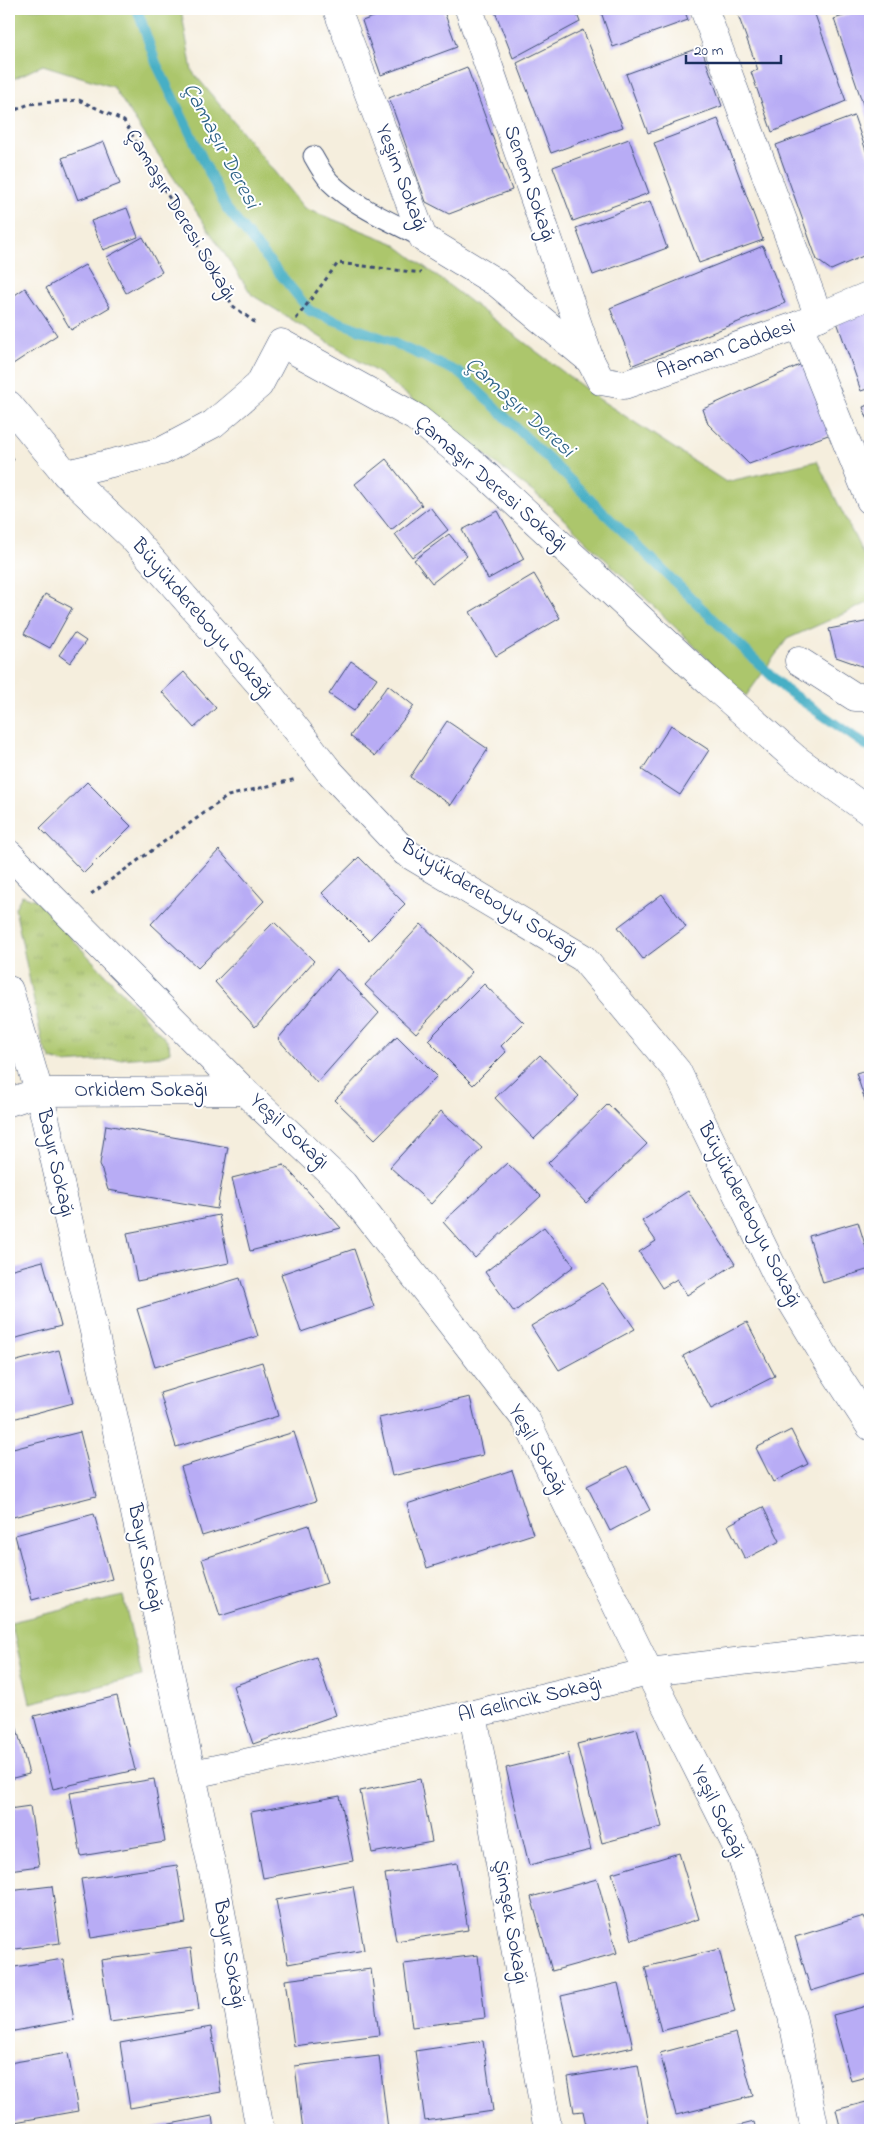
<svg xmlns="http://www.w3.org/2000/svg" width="879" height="2139" font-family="'Indie Flower',sans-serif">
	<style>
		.grass { fill: #acc66c; stroke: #647a65 }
		.park { fill: url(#park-tufts); stroke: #647a65 }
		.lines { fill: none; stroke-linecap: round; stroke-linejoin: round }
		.stream { stroke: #46afc5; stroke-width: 10 }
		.building { fill: #b8acf5 }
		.lane-casing { stroke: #3c4c71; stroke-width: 21 }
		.street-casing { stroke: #3c4c71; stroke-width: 29 }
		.secondary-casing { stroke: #3c4c71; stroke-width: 29 }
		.path { stroke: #3c4c71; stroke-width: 3; stroke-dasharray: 4 4; stroke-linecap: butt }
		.lane { stroke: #fff; stroke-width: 19 }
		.street { stroke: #fff; stroke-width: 28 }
		.secondary { stroke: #fff; stroke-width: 28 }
		.labels { text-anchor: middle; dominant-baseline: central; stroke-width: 4; stroke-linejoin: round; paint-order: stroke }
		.street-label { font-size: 21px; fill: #1b2f5e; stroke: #fff }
		.water-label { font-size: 22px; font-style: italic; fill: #2c6287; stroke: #fff }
	</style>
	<defs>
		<pattern id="park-tufts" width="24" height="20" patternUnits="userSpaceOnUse" patternTransform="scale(1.25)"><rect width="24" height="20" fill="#acc66c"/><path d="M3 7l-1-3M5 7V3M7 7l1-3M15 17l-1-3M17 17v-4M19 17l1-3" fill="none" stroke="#93aa60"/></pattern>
	</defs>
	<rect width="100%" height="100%" fill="#fff"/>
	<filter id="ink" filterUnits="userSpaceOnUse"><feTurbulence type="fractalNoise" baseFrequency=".02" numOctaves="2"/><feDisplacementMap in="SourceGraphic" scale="10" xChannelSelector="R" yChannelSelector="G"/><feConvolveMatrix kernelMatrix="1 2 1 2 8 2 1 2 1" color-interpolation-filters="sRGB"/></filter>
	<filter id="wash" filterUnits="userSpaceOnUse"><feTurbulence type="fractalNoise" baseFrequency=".0096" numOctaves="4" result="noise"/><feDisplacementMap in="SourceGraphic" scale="20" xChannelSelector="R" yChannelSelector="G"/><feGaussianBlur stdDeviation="1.12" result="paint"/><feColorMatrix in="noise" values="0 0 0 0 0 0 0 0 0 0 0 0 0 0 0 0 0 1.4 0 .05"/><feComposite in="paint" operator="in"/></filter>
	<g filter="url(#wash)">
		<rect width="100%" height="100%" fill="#f5eedd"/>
		<g class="grass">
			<path d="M9 9H181L192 71 304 208 393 243 599 399 726 482 817 461 870 568V602L787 639 746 696 547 503 380 374 252 295 113 87 43 65 9 81Z"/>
			<path d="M123 1596 142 1676 30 1703 11 1622Z"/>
		</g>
		<path class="park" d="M22 895 36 900 169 1043 170 1052 161 1056 64 1063 51 1059 43 1046 15 908Z"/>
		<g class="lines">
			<path class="stream" d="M137 9 156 63 227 209 310 311 387 340 460 373 785 689 870 748"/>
		</g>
		<g id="blocks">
			<g class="building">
				<path d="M396 9H443L457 47 381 75 362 21Z"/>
				<path d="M494 9H575L580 22 513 58Z"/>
				<path d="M600 9H684L688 20 613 47Z"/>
				<path d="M756 9H813L846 101 772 132 751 72 758 70 738 15Z"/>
				<path d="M865 9H870V125L834 19Z"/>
				<path d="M583 30 623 127 551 153 517 63Z"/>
				<path d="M701 47 722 106 648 133 626 74Z"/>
				<path d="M467 67 512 190 449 214 426 202 389 98Z"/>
				<path d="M854 116 870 162V253L831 270 817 260 776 145Z"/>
				<path d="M718 119 763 240 699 263 654 143Z"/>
				<path d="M629 139 649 193 573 221 553 167Z"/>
				<path d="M104 142 120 184 78 200 62 158Z"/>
				<path d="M650 201 667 248 593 275 576 228Z"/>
				<path d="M127 208 138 237 103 250 91 221Z"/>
				<path d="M143 237 162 272 126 293 107 257Z"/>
				<path d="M763 246 785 303 633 365 610 308Z"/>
				<path d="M85 265 110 307 71 330 46 288Z"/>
				<path d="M25 288 57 335 13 364 9 358V299Z"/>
				<path d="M870 304V388L861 391 835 316Z"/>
				<path d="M804 363 831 434 749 464 708 424 703 409Z"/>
				<path d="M870 404V426L863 407Z"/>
				<path d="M9 450 14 460 9 463Z"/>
				<path d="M386 459 422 505 391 530 355 484Z"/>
				<path d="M430 507 448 530 412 557 395 534Z"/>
				<path d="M498 511 524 559 488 579 462 530Z"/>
				<path d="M449 534 467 556 432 583 414 560Z"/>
				<path d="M534 574 560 618 496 656 470 612Z"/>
				<path d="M45 594 72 608 50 648 24 634Z"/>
				<path d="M870 621V669L836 657 829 629Z"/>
				<path d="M74 633 86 641 70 663 59 655Z"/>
				<path d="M351 661 377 678 354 711 329 694Z"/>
				<path d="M184 672 216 708 194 728 162 692Z"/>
				<path d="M388 685 414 706 375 756 350 736Z"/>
				<path d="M447 721 488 749 451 805 410 777Z"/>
				<path d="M671 725 709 750 680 795 642 770Z"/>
				<path d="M87 782 131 826 84 873 40 828Z"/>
				<path d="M219 850 264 901 198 968 151 924Z"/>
				<path d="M359 857 405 904 369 940 322 893Z"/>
				<path d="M662 894 686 927 643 959 618 927Z"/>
				<path d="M274 922 314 961 255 1027 215 982Z"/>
				<path d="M421 924 472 972 416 1033 365 985Z"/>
				<path d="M337 969 379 1013 317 1083 278 1039Z"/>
				<path d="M484 984 524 1023 501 1046 506 1052 473 1085 428 1040Z"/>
				<path d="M397 1036 437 1076 375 1139 335 1100Z"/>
				<path d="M540 1055 579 1096 534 1139 495 1098Z"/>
				<path d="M870 1069V1115L856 1073Z"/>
				<path d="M608 1104 647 1144 586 1203 548 1163Z"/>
				<path d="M441 1111 482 1148 431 1204 390 1167Z"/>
				<path d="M106 1125 228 1147 217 1209 108 1190 100 1164Z"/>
				<path d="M507 1163 541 1196 475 1258 443 1222Z"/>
				<path d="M284 1165 341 1228 250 1251 232 1178Z"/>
				<path d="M688 1191 735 1264 687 1295 677 1279 662 1288 639 1252 656 1241 642 1221Z"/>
				<path d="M219 1215 229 1263 137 1281 127 1233Z"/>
				<path d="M858 1222 870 1261V1269L823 1283 809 1236Z"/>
				<path d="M544 1227 574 1266 514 1312 485 1272Z"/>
				<path d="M354 1249 374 1307 301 1332 281 1274Z"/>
				<path d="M43 1261 61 1326 9 1340V1270Z"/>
				<path d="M240 1278 258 1336 155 1367 137 1309Z"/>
				<path d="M603 1283 635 1329 559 1370 531 1326Z"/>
				<path d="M747 1322 775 1376 711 1409 683 1356Z"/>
				<path d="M59 1350 73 1403 9 1420V1363Z"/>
				<path d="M262 1362 278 1416 176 1447 160 1393Z"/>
				<path d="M470 1397 483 1455 392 1476 379 1418Z"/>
				<path d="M791 1430 808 1464 773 1482 756 1448Z"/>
				<path d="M80 1432 96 1496 9 1518V1450Z"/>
				<path d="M294 1432 316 1501 202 1536 181 1467Z"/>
				<path d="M627 1466 650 1510 610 1531 587 1486Z"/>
				<path d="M512 1470 533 1534 427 1568 407 1504Z"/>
				<path d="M763 1507 780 1541 745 1559 728 1525Z"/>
				<path d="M94 1514 112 1579 32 1600 15 1535Z"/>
				<path d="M309 1525 327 1583 220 1616 202 1559Z"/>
				<path d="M316 1657 336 1715 253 1744 233 1686Z"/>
				<path d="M117 1696 135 1770 53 1789 34 1716Z"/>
				<path d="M13 1714 29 1774 9 1779V1715Z"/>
				<path d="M637 1729 662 1827 602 1843 577 1744Z"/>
				<path d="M568 1753 591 1850 529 1865 506 1768Z"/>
				<path d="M154 1779 165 1842 81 1856 70 1793Z"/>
				<path d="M420 1779 432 1842 372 1853 360 1791Z"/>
				<path d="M340 1796 353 1861 263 1878 251 1812Z"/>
				<path d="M30 1806 39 1866 9 1870V1809Z"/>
				<path d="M679 1853 699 1919 632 1940 612 1873Z"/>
				<path d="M457 1863 468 1930 396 1941 385 1874Z"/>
				<path d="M177 1865 186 1923 91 1938 81 1879Z"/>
				<path d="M597 1879 617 1953 552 1971 531 1897Z"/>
				<path d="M52 1886 60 1943 9 1950V1891Z"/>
				<path d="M353 1886 364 1950 288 1964 276 1900Z"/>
				<path d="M864 1916 870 1937V1973L811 1991 795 1937Z"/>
				<path d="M191 1948 199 2010 110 2022 101 1960Z"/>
				<path d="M719 1949 735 2012 661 2031 645 1967Z"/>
				<path d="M478 1955 485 2018 412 2027 404 1964Z"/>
				<path d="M63 1959 74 2020 9 2032V1968Z"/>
				<path d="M371 1969 379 2035 294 2046 285 1980Z"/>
				<path d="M618 1983 633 2047 575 2060 561 1996Z"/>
				<path d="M870 2005V2076L851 2081 833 2015Z"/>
				<path d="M211 2027 221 2092 130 2108 120 2043Z"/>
				<path d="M736 2033 753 2096 676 2115 660 2053Z"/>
				<path d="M483 2041 493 2111 425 2121 415 2051Z"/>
				<path d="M68 2053 78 2111 9 2123V2063Z"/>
				<path d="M379 2056 388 2129 303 2130 295 2066Z"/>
				<path d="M638 2065 650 2130H587L583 2111 574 2112 568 2077Z"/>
				<path d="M870 2101V2130H841L836 2110Z"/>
				<path d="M212 2116 214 2130H144V2129Z"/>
				<path d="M754 2122 756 2130H722Z"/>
			</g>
		</g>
	</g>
	<g filter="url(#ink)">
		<use href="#blocks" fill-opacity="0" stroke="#3c4c71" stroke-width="1"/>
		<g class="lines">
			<g class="lane-casing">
				<path id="lane" d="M313 156C318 165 324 175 330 182 355 207 392 222 423 238"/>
			</g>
			<g class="street-casing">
				<g id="street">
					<path d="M337 9 423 238 497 283 590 360"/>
					<path d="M469 9 590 360"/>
					<path d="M704 9 819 317"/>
					<path d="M799 325 870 500"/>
					<path d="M9 405 66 474 132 537 271 697 329 771 405 852 583 958 677 1071 781 1284 827 1360 870 1426"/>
					<path d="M66 474 162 451 213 424 259 385 281 343 415 417 477 467 709 682 796 759 870 812"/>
					<path d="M799 661 855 697H870"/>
					<path d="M9 854 244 1091 343 1184 526 1420 649 1672 741 1855 792 2016 815 2130"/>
					<path d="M9 990 39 1092 122 1453 218 1895 260 2130"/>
					<path d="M9 1102 39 1092 244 1091"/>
					<path d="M473 1714 548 2130"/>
					<path d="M193 1774 473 1714 649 1672 870 1646"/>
				</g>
			</g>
			<g class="secondary-casing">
				<path id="secondary" d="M590 360 601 381 624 385 799 325 870 295"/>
			</g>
			<g class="path">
				<path d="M9 113 29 104 79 100 124 121 233 306 257 324"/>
				<path d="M296 319 338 263 421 273"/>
				<path d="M91 894 228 796 296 779"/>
			</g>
			<use href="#lane" class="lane"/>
			<use href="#street" class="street"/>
			<use href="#secondary" class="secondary"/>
		</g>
	</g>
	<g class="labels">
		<g class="street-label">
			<text transform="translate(401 178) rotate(69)">Yeşim Sokağı</text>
			<text transform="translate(529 184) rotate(71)">Senem Sokağı</text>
			<text transform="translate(180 215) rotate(59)">Çamaşır Deresi Sokağı</text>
			<text transform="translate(726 350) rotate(-19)">Ataman Caddesi</text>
			<text transform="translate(491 484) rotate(41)">Çamaşır Deresi Sokağı</text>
			<text transform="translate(202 619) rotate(49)">Büyükdereboyu Sokağı</text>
			<text transform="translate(489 899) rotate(32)">Büyükdereboyu Sokağı</text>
			<text x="141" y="1091">Orkidem Sokağı</text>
			<text transform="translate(289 1132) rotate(43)">Yeşil Sokağı</text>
			<text transform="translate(55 1163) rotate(77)">Bayır Sokağı</text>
			<text transform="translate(749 1215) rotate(63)">Büyükdereboyu Sokağı</text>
			<text transform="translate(537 1450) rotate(61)">Yeşil Sokağı</text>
			<text transform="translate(145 1558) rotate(78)">Bayır Sokağı</text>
			<text transform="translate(530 1700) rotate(-13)">Al Gelincik Sokağı</text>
			<text transform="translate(718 1812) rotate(64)">Yeşil Sokağı</text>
			<text transform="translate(510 1922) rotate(80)">Şimşek Sokağı</text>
			<text transform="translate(229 1954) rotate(80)">Bayır Sokağı</text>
		</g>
		<g class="water-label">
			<text transform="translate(220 146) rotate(62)">Çamaşır Deresi</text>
			<text transform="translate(519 408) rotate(42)">Çamaşır Deresi</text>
		</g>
	</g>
	<rect width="879" height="2139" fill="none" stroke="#fff" stroke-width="30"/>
	<path d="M686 55v8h95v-8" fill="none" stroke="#1b2f5e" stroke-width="2.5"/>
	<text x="694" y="55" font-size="15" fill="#1b2f5e" stroke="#ffffff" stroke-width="4" paint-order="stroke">20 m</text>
</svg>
